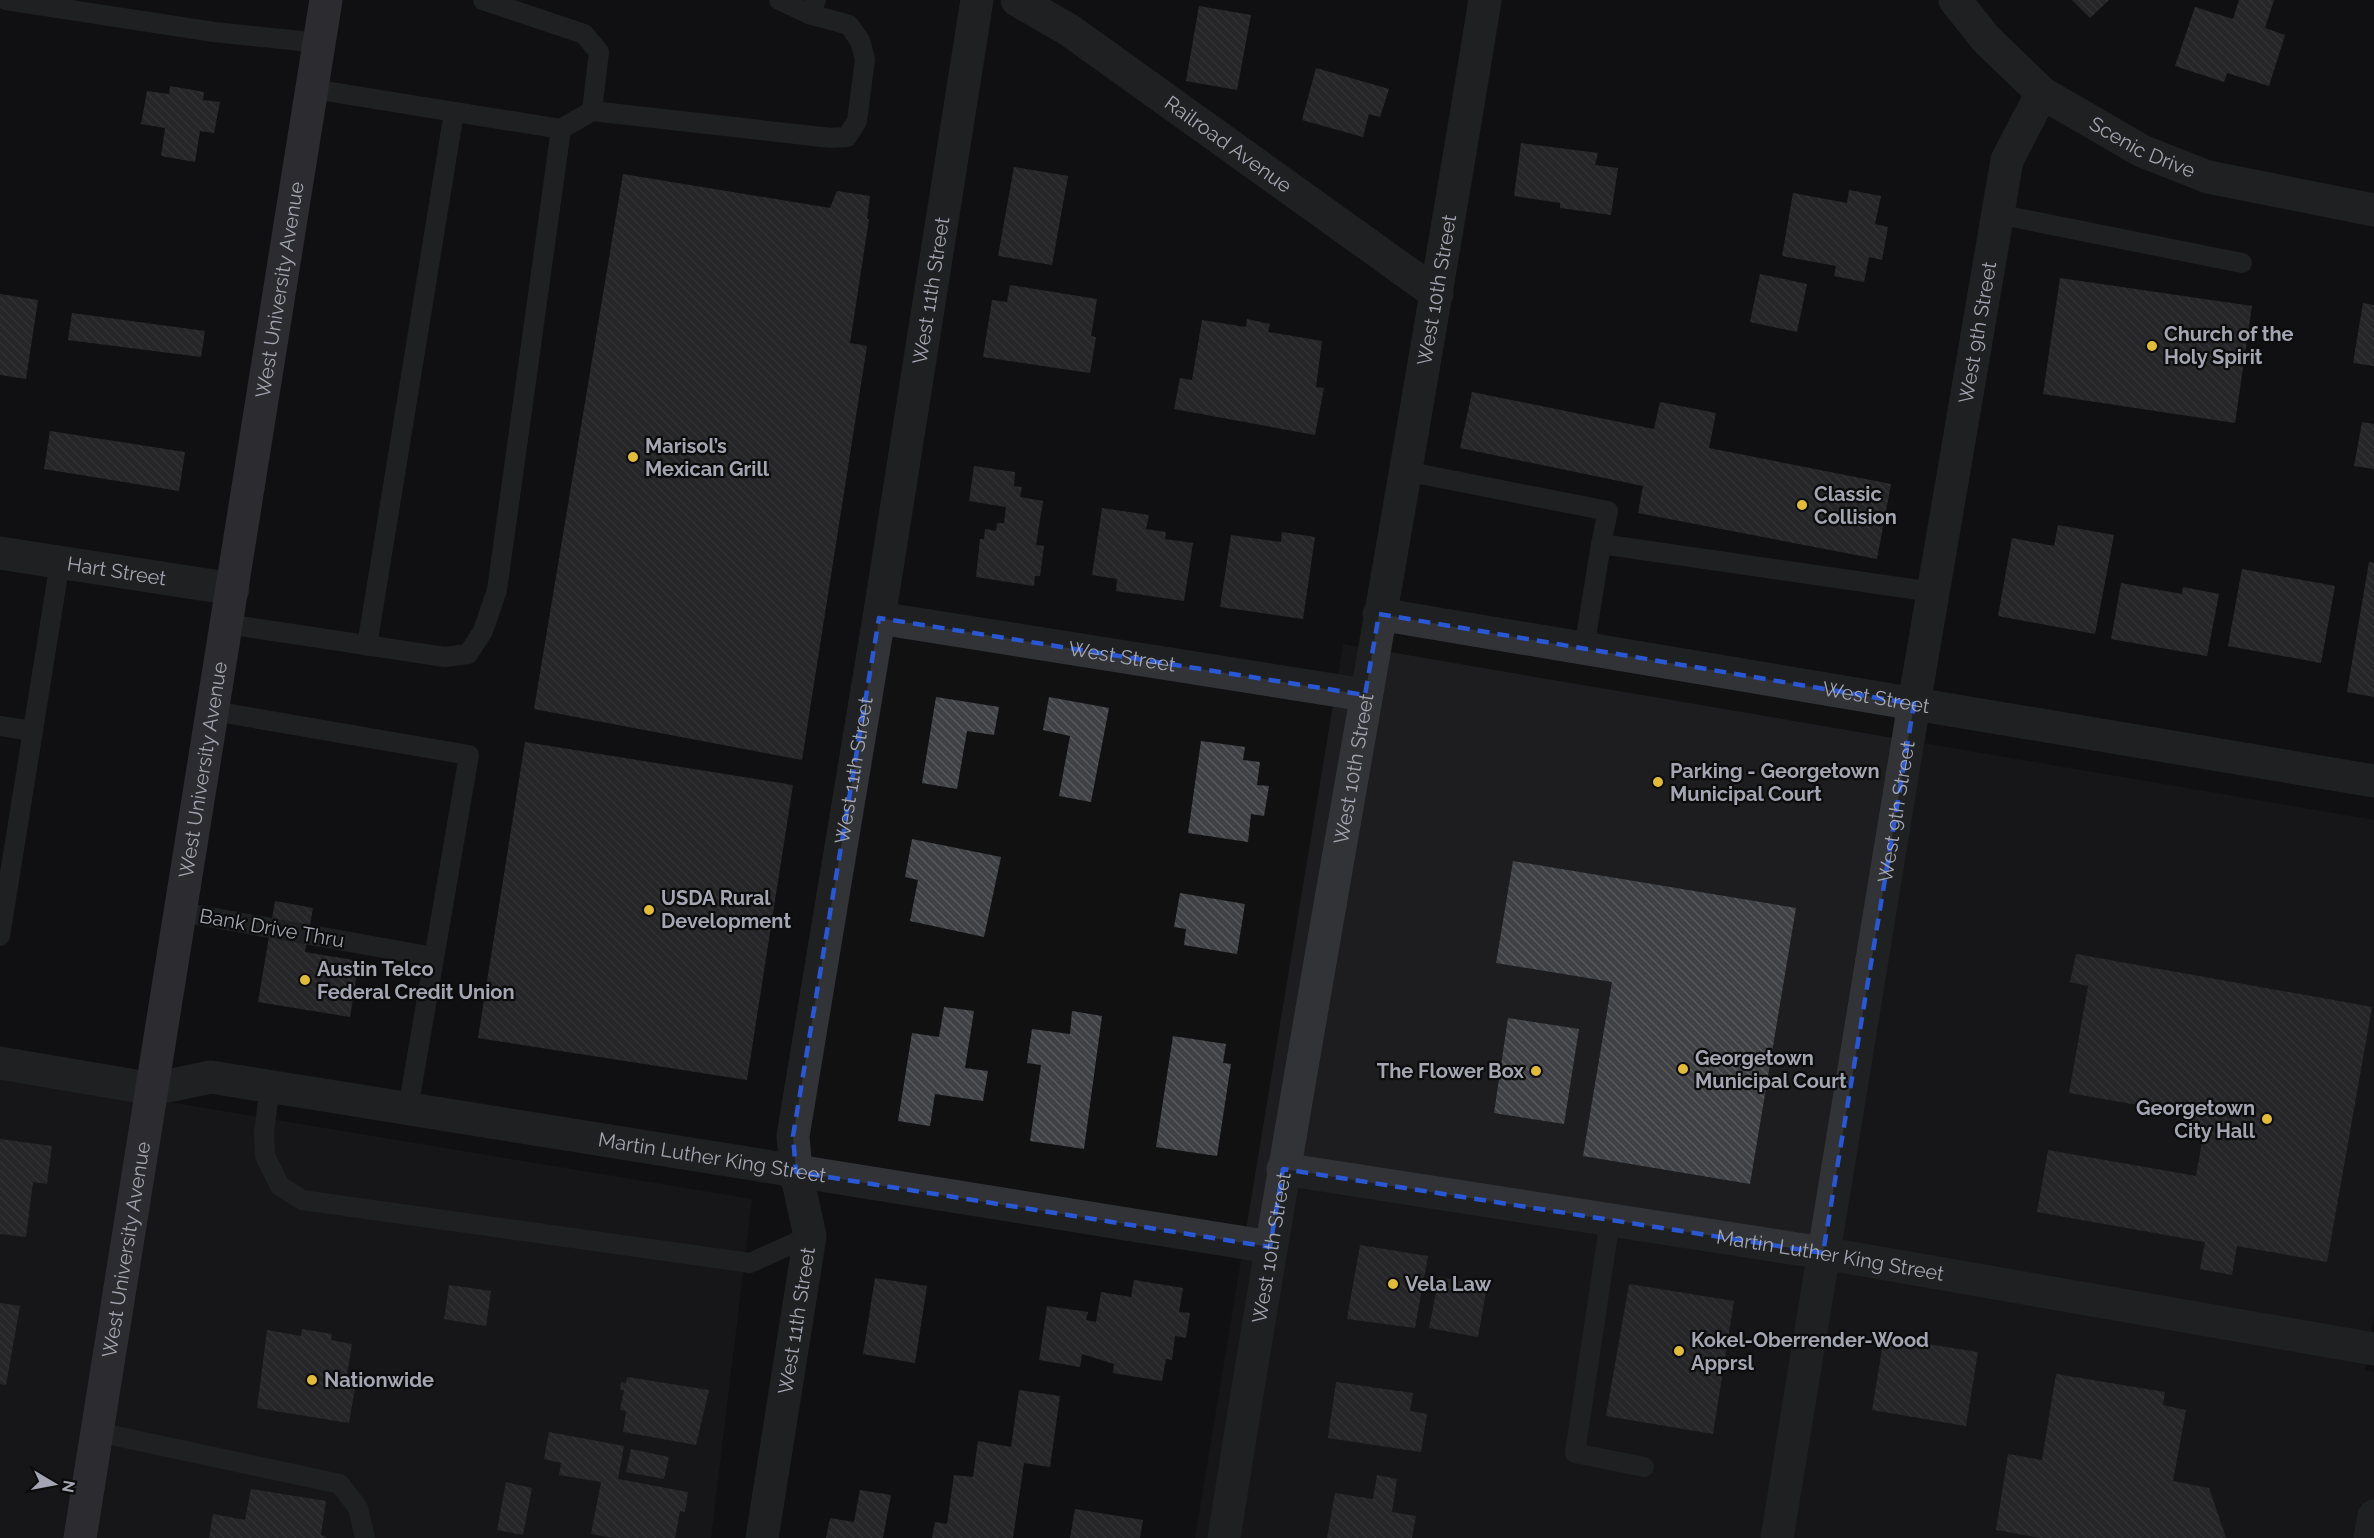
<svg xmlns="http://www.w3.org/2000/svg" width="2374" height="1538" font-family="Raleway,sans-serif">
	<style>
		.built { fill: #1d1d1f }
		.building { fill: url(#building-back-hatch) }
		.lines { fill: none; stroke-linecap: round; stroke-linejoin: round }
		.service { stroke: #323337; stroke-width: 20 }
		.minor { stroke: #323337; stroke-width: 33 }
		.tertiary { stroke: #323337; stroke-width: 33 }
		.primary { stroke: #4f4f56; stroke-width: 33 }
		.marked { fill: none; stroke: #2a57d4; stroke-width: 4.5; stroke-dasharray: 12 8; stroke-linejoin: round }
		.poi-dot { fill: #e1bb3a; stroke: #0c0c0d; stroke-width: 2 }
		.labels { text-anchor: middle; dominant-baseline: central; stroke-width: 4.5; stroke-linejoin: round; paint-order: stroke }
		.street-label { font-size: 20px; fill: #a3a6b2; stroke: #0c0c0d }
		.poi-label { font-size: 20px; font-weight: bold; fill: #a3a6b2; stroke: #0c0c0d; text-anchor: start }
	</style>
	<defs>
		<pattern id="building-back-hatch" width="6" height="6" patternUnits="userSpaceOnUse" patternTransform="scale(1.5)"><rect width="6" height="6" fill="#404145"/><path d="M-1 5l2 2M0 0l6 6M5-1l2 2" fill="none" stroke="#58595d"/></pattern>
	</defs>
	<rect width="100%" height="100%" fill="#111112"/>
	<g class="built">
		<path d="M1343 644 2374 820V1315L2365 1370 2374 1372V1538H1195Z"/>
		<path d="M0 1074 752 1199 711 1538H0Z"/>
	</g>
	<g class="building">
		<path d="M2072 0H2109L2090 18Z"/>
		<path d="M2239 0H2274L2265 28 2285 35 2269 86 2227 73 2224 82 2175 66 2195 7 2233 19Z"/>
		<path d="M1199 6 1251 15 1237 90 1186 81Z"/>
		<path d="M1316 68 1389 89 1380 117 1369 114 1363 137 1302 120Z"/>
		<path d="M170 86 204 92 203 100 220 102 214 133 200 131 195 162 161 156 165 128 141 124 147 91 169 94Z"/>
		<path d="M1521 143 1598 153 1595 165 1618 168 1611 215 1560 208V203L1514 196Z"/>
		<path d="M1014 167 1068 176 1052 265 998 256Z"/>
		<path d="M623 174 830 208 837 191 870 196 867 219H869L850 343 867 346 802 760 534 709Z"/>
		<path d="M1849 190 1881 196 1875 224 1888 227 1882 260 1869 257 1864 282 1834 276 1836 266 1782 256 1793 193 1847 203Z"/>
		<path d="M1760 274 1807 284 1797 332 1750 322Z"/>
		<path d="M2060 278 2252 306 2235 423 2043 394Z"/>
		<path d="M1010 285 1097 299 1091 336 1096 337 1090 373 983 357 992 300 1007 302Z"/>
		<path d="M0 294 38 300 26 379 0 375Z"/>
		<path d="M2363 303 2374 305V366L2353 363Z"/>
		<path d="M72 313 205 331 201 357 68 340Z"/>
		<path d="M1247 319 1270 324 1268 332 1322 341 1316 387 1324 388 1315 435 1174 409 1180 378 1192 380 1202 320 1246 327Z"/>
		<path d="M1472 392 1654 429 1660 402 1716 413 1709 448 1891 484 1877 559 1638 513 1643 486 1460 448Z"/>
		<path d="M2362 422 2374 424V469L2354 466Z"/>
		<path d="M50 431 185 452 179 491 44 469Z"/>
		<path d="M974 466 1015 472 1014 486 1022 487 1020 497 1043 501 1036 545 1044 546 1040 576H1035L1034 586 976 577 980 539H984L985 529 996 531 997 523H1004L1006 507 969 501Z"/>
		<path d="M1102 508 1149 515 1146 529 1166 532 1165 539 1193 543 1184 601 1116 591 1117 579 1092 575Z"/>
		<path d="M2058 525 2114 535 2095 634 1998 616 2012 538 2054 546Z"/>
		<path d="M1282 532 1315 537 1303 619 1220 607 1231 535 1281 542Z"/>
		<path d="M2369 562 2374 563V697L2347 692Z"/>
		<path d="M2242 569 2335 586 2321 663 2228 646Z"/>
		<path d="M2121 583 2182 594 2183 587 2219 594 2207 656 2111 639Z"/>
		<path d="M936 697 999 707 994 735 967 731 957 789 922 783Z"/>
		<path d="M1049 697 1109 708 1091 802 1059 796 1070 736 1043 730Z"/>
		<path d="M1201 741 1245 747 1243 760 1260 762 1257 785 1269 786 1264 816 1251 814 1248 842 1188 833Z"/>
		<path d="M525 742 793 785 747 1080 478 1038Z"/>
		<path d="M912 839 1001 857 984 937 910 921 918 880 905 877Z"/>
		<path d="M1513 861 1796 908 1750 1184 1583 1156 1612 982 1496 963Z"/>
		<path d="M1180 893 1245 904 1237 954 1184 945 1186 929 1174 927Z"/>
		<path d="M275 901 313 908 305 952 359 961 350 1017 258 1002Z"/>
		<path d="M2076 954 2372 1007 2327 1262 2237 1246 2232 1275 2200 1269 2205 1242 2037 1212 2048 1150 2196 1176 2204 1130 2181 1126 2183 1113 2069 1093 2088 986 2070 982Z"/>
		<path d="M944 1007 974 1011 965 1068 988 1071 983 1101 935 1094 930 1126 898 1121 912 1033 939 1037Z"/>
		<path d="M1072 1011 1102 1016 1084 1149 1030 1141 1041 1065 1027 1063 1032 1029 1070 1034Z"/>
		<path d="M1508 1018 1579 1029 1564 1124 1494 1113Z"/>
		<path d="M1173 1036 1226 1044 1223 1063 1231 1064 1217 1156 1156 1147Z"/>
		<path d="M0 1139 52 1146 47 1184 33 1182 26 1237 0 1234Z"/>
		<path d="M1360 1245 1428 1256 1415 1328 1347 1319Z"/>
		<path d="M1439 1277 1487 1286 1478 1337 1429 1328Z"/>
		<path d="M875 1278 927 1286 915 1363 863 1354Z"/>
		<path d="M1134 1280 1183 1288 1179 1312 1190 1313 1186 1338 1175 1336 1172 1360 1166 1359 1162 1381 1113 1373 1114 1364 1082 1354 1080 1367 1039 1360 1047 1306 1088 1312 1086 1320 1096 1322 1101 1292 1131 1297Z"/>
		<path d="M1629 1284 1734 1301 1713 1434 1606 1416Z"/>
		<path d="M449 1285 491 1291 486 1326 444 1319Z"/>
		<path d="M0 1303 20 1306 6 1385 0 1384Z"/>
		<path d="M302 1329 332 1334 331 1340 352 1344 347 1375 357 1376 349 1423 257 1408 267 1330 301 1336Z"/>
		<path d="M1884 1337 1978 1352 1966 1426 1872 1410Z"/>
		<path d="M2056 1374 2165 1392 2163 1405 2186 1410 2173 1481 2209 1488 2226 1538H2039L1996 1530 2008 1454 2042 1460Z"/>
		<path d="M627 1377 709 1390 696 1445 623 1432 626 1411 620 1410 624 1390H620L621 1382 626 1383Z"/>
		<path d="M1336 1382 1413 1393 1410 1411 1427 1414 1421 1452 1328 1438Z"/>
		<path d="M1019 1390 1060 1396 1050 1467 1024 1463 1013 1538H932L935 1522 947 1524 954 1475 973 1477 978 1441 1011 1447Z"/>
		<path d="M549 1432 624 1446 618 1479 688 1492 685 1512 680 1511 675 1538H614L591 1534 601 1482 559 1475 561 1463 544 1459Z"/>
		<path d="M631 1449 669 1457 664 1479 626 1472Z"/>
		<path d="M1377 1475 1397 1479 1392 1512 1416 1516 1412 1538H1327L1335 1493 1373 1499Z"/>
		<path d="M506 1482 532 1488 523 1535 497 1530Z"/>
		<path d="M251 1489 326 1501 321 1535 328 1538H209L213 1514 245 1520Z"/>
		<path d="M860 1490 891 1495 883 1538H826L830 1518 854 1522Z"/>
		<path d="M1075 1509 1143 1520 1140 1538H1070Z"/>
	</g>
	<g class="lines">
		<g class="service">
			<path d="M6 0 214 32 320 43"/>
			<path d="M483 0 584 34 599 52 592 111"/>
			<path d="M779 0 809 14"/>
			<path d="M313 89 561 129"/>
			<path d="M1997 214 2242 263"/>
			<path d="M1405 471 1608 511 1601 544 1933 592"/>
			<path d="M227 624 445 657 468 654 483 631 497 590 561 129 592 111 831 138 847 137 857 121 865 59 860 41 849 25 809 14 816 0"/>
			<path d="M367 646 454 112"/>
			<path d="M1584 649 1601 544"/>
			<path d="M213 711 469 755 408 1109"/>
			<path d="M0 726 33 731"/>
			<path d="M181 912 434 957"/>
			<path d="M0 936 60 562"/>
			<path d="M270 1087 264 1132 265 1156 280 1186 302 1200 750 1263 810 1236"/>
			<path d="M1610 1220 1575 1453 1644 1467"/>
			<path d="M97 1432 340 1484 358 1508 365 1538"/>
		</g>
		<g class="minor">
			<path id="s1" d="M1017 0 1069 30 1437 294"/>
			<path id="s2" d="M0 553 233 589"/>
			<path id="s3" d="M1379 614 2374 781"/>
			<path id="s4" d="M879 618 1365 695"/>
			<path id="s5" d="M0 1063 153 1089 211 1077 1270 1247"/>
			<path id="s6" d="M1283 1169 1823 1253 2374 1349"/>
			<path id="s7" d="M762 1538 810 1236 796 1172 793 1136 879 618 977 0"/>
			<path id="s8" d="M1224 1538C1305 1024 1402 513 1485 0"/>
			<path id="s9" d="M1777 1538 1914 704 2007 160 2042 93"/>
		</g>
		<g class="tertiary">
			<path id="s10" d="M1955 0 1986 39 2042 93 2142 151 2208 177 2374 210"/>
			<path d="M2370 1538 2374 1516"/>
		</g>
		<path class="primary" id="s11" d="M80 1538 326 0"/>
	</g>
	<path d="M0 0H2374V1538H0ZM1379 614 1914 704 1823 1253 1283 1169 1270 1247 796 1172 793 1136 879 618 1365 695Z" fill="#111112" fill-opacity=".55" fill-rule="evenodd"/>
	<path class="marked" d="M1379 614 1914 704 1823 1253 1283 1169 1270 1247 796 1172 793 1136 879 618 1365 695Z"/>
	<g class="poi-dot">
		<circle cx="2152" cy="346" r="6"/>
		<circle cx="633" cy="457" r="6"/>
		<circle cx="1802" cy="505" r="6"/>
		<circle cx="1658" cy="782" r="6"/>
		<circle cx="649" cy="910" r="6"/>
		<circle cx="305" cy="980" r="6"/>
		<circle cx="1683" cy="1069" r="6"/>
		<circle cx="1536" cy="1071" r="6"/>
		<circle cx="2267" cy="1119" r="6"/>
		<circle cx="1393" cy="1284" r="6"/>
		<circle cx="1679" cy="1351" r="6"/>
		<circle cx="312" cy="1380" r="6"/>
	</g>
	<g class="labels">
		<g class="street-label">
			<text stroke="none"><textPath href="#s1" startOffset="256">Railroad Avenue</textPath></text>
			<text stroke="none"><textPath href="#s10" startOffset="242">Scenic Drive</textPath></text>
			<text stroke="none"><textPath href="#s11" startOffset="1264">West University Avenue</textPath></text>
			<text stroke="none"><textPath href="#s7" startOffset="1264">West 11th Street</textPath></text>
			<text stroke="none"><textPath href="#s8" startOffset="1266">West 10th Street</textPath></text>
			<text stroke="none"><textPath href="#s9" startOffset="1222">West 9th Street</textPath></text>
			<text stroke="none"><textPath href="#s2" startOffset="118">Hart Street</textPath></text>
			<text stroke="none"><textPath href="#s4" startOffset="246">West Street</textPath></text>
			<text stroke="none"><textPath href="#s3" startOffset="504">West Street</textPath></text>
			<text stroke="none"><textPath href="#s11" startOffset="778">West University Avenue</textPath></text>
			<text stroke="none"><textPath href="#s7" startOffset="778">West 11th Street</textPath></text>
			<text stroke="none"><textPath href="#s8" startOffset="780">West 10th Street</textPath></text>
			<text stroke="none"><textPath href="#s9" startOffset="736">West 9th Street</textPath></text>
			<text transform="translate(272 928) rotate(10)">Bank Drive Thru</text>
			<text stroke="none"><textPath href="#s5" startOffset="722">Martin Luther King Street</textPath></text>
			<text stroke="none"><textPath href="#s8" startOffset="294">West 10th Street</textPath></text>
			<text stroke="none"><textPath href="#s11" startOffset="292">West University Avenue</textPath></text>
			<text stroke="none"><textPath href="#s6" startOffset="554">Martin Luther King Street</textPath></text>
			<text stroke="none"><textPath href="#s7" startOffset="220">West 11th Street</textPath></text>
		</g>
		<g class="poi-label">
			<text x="2164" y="334">Church of the<tspan x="2164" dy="23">Holy Spirit</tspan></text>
			<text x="645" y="446">Marisol’s<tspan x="645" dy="23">Mexican Grill</tspan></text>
			<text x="1814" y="494">Classic<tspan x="1814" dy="23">Collision</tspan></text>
			<text x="1670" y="771">Parking - Georgetown<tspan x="1670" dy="23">Municipal Court</tspan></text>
			<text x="661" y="898">USDA Rural<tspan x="661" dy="23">Development</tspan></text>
			<text x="317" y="969">Austin Telco<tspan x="317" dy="23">Federal Credit Union</tspan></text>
			<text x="1695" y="1058">Georgetown<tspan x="1695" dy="23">Municipal Court</tspan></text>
			<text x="1524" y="1071" text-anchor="end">The Flower Box</text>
			<text x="2255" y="1108" text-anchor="end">Georgetown<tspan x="2255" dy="23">City Hall</tspan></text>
			<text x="1405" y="1284">Vela Law</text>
			<text x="1691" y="1340">Kokel-Oberrender-Wood<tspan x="1691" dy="23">Apprsl</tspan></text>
			<text x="324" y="1380">Nationwide</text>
		</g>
	</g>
	<g transform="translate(54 1484) rotate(100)" stroke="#0c0c0d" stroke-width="4.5" paint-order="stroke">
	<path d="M0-4.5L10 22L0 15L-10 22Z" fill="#a3a6b2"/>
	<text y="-9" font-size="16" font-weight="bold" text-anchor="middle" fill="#a3a6b2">N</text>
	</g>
</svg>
